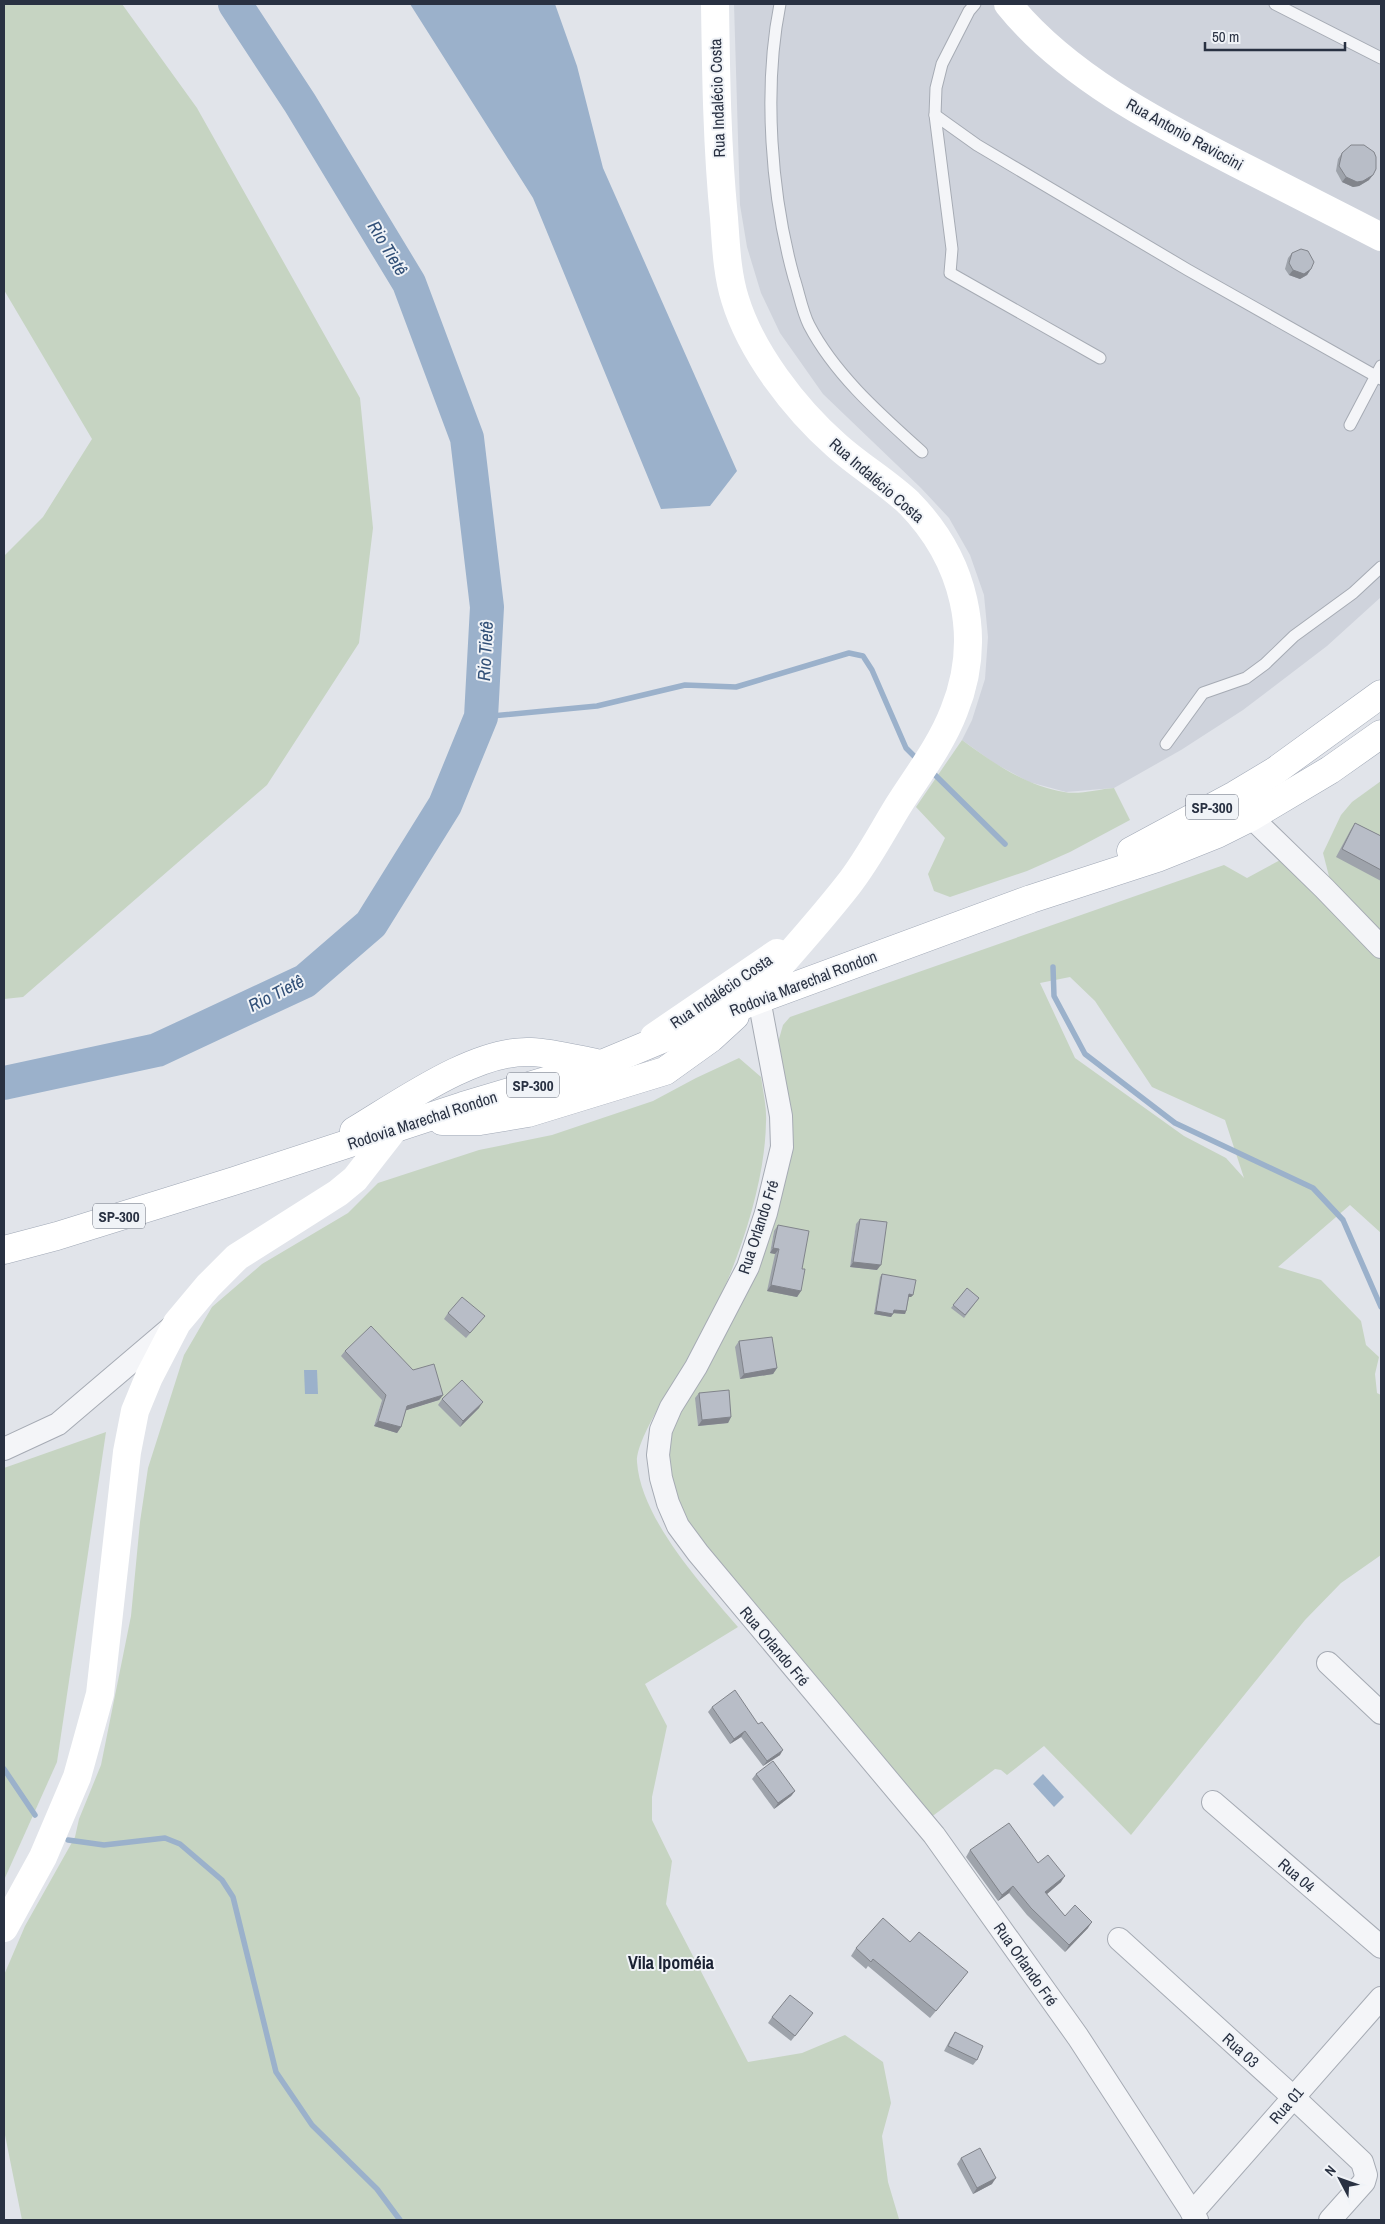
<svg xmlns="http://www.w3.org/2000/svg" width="1385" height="2224" font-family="'Archivo Narrow',sans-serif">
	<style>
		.built { fill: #cfd3dc }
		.green { fill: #c6d4c2; fill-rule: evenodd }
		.water { fill: #9bb1cb }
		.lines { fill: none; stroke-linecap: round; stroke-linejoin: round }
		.stream { stroke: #9bb1cb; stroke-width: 5.5 }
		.river { stroke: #9bb1cb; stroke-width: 34 }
		.lane-casing { stroke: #a6abb4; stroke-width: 13 }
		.street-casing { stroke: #a6abb4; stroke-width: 24 }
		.primary-casing { stroke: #a0a8b6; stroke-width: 29 }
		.lane { stroke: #f4f5f8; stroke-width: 11 }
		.street { stroke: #f4f5f8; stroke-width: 22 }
		.secondary { stroke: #fff; stroke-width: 28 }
		.primary { stroke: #fff; stroke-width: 28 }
		.wall { fill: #9ea3ab }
		.shaded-wall { fill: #81848b }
		.building { fill: #b8bdc7; stroke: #81848b }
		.labels { text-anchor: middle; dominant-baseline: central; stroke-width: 4; stroke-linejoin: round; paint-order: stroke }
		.shield { fill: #f0f3f7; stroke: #656b78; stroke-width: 1 }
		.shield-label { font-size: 15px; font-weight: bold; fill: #293142 }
		.street-label { font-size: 16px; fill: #293142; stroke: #f0f3f7 }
		.water-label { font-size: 18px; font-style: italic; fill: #314f77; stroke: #f0f3f7 }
		.neighbourhood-label { font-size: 18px; font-weight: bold; fill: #1b2233; stroke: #f0f3f7 }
	</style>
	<rect width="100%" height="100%" fill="#e1e4ea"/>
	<path class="built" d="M734 4H1381V597L1327 646 1243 710 1181 750 1114 788 1066 792 1029 782 994 763 962 740 972 720 985 679 988 637 984 595 970 555 949 518 921 488 823 394 780 333 761 293 747 247 740 205Z"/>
	<g class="green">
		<path d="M4 4H122L197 108 360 398 373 528 359 643 267 785 23 997 4 999V556L43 517 92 439 4 290Z"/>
		<path d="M962 740C993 763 1025 785 1064 792 1079 795 1099 789 1114 788L1130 820 1070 852 1027 871 950 897 934 891 928 874 945 838 916 807Z"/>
		<path d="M1381 781V937L1331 884 1323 853 1341 815 1352 802Z"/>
		<path d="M1282 859 1381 957V1233L1350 1205 1278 1267 1321 1280 1361 1321 1366 1345 1379 1357 1375 1374 1377 1393 1381 1395V1555L1341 1583 1305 1620 1131 1835 1044 1746 1007 1775 1001 1770 995 1769 930 1818 704 1548 674 1500 669 1480 668 1432 775 1213 779 1039 783 1025 790 1017 1224 865 1247 878ZM1070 977 1095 1001 1152 1087 1225 1120 1244 1178 1226 1158 1184 1136 1075 1058 1040 983ZM856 1225 883 1228 877 1270 850 1267ZM774 1231 805 1236 770 1253ZM696 1398 727 1423 698 1426Z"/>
		<path d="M739 1058 761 1077C763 1092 767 1108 766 1122 765 1194 729 1289 693 1351 680 1374 636 1437 637 1462 641 1519 702 1585 738 1627L645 1684 667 1726 652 1797V1820L672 1861 666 1904 748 2062 802 2053 845 2035 883 2062 891 2103 882 2136 888 2182 899 2219 902 2220H22L4 2130V1975L25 1926 75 1837 79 1819 101 1765 131 1616 140 1522 148 1468 184 1355 212 1307 262 1264 348 1213 378 1183 479 1150 552 1135 653 1101 696 1078ZM382 1400H439L404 1411 374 1426Z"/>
		<path d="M106 1432 57 1762 4 1880V1468Z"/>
	</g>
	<g class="water">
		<path d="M410 4H555L577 66 603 168 737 471 710 506 661 509 533 198Z"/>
		<path d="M304 1370H317L318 1394H305Z"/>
		<path d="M1043 1774 1064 1797 1054 1807 1033 1784Z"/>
	</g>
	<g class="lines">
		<g class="stream">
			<path d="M481 717 597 706 685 685 736 687 849 653 863 656 872 670 906 748 919 761"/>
			<path d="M930 770 1005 844"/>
			<path d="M1053 967 1054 996 1085 1054 1175 1123 1313 1188 1343 1220 1381 1307"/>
			<path d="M4 1769 35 1815"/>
			<path d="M68 1840 104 1845 165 1838 180 1844 222 1880 233 1897 276 2072 312 2125 377 2189 400 2220"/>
		</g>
		<path class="river" d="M4 1083 157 1050 305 981 371 924 445 805 481 717 487 607 467 438 409 283 300 103 235 4"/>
		<g class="lane-casing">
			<g id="lane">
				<path d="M780 4C763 89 771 195 794 278 799 293 802 311 809 325 835 375 881 415 922 452"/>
				<path d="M975 4 969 11 942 64 936 88 935 115 952 249 950 273 1100 358"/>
				<path d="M1275 4 1381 58"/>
				<path d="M935 115 977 145 1188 270 1381 379"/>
				<path d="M1350 425 1381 366"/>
				<path d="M1166 744 1203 693 1246 678 1265 664 1294 636 1353 593 1381 567"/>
			</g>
		</g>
		<g class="street-casing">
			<g id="street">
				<path d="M1251 817 1324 888 1381 947"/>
				<path d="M759 999 781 1116 782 1147 766 1213 748 1267 696 1367 671 1407 661 1430 658 1455 661 1478 668 1503 678 1526 698 1553 934 1835 1078 2037 1197 2220"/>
				<path d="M4 1449 58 1424 172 1327"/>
				<path d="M1328 1663 1381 1713"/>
				<path d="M1213 1802 1381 1947"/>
				<path d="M1119 1939 1293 2097 1362 2162 1366 2175 1364 2182 1330 2220"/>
				<path d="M1192 2213 1381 1998"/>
			</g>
		</g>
		<g class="primary-casing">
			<g id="primary">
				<path d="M1131 851 1235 795 1275 771 1381 694"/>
				<path d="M442 1121H480L528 1113 665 1071 711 1038 735 1016"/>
				<path d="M354 1131C401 1103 476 1049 531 1052 553 1053 575 1059 596 1063"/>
				<path d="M4 1250 57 1236 234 1181 463 1106 602 1064 746 1004 1031 899 1157 858 1217 834 1251 817 1330 770 1381 734"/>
			</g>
		</g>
		<use href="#lane" class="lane"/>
		<use href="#street" class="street"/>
		<g class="secondary">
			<path d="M715 4C716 75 717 147 724 218 726 245 727 274 735 299 751 352 795 409 836 445 859 466 887 482 909 503 964 559 984 637 954 711 941 745 917 776 898 806 882 832 867 861 848 885 816 926 780 965 746 1004"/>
			<path d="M1008 4C1065 75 1156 122 1236 163 1285 188 1333 212 1381 237"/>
			<path d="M654 1037 777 953"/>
			<path d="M4 1928 43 1857 77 1777 100 1694 127 1452 135 1411 149 1377 177 1323 208 1286 237 1257 338 1193 355 1179 394 1129"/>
		</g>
		<use href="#primary" class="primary"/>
	</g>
	<g class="wall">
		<path d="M1342 153 1369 180 1359 186 1353 187 1342 182 1336 171 1338 159Z"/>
		<path d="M1292 253 1311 269 1307 275 1300 279 1289 275 1285 269 1288 258Z"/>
		<path d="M1355 823 1381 836V881L1336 857 1350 831Z"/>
		<path d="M860 1219 877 1270 850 1267 856 1224Z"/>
		<path d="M778 1225 802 1269 801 1291 797 1297 767 1291 775 1254 770 1253 774 1231Z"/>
		<path d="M882 1274 913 1295 911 1297H909L906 1311 905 1314 893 1313 891 1317 874 1314 880 1277Z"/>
		<path d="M967 1288 979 1298 964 1318 951 1308Z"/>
		<path d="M448 1313 485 1316 466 1338 444 1319Z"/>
		<path d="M739 1341 777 1368 773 1374 740 1379 735 1347Z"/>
		<path d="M345 1351 413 1370 443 1395 439 1400 406 1410 401 1427 397 1433 374 1426 382 1400 341 1356Z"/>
		<path d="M699 1393 731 1417 728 1423 698 1426 695 1398Z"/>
		<path d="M442 1399 479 1408 460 1427 438 1405Z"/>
		<path d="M712 1707 780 1755 763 1766 741 1737 730 1744 708 1712Z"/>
		<path d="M756 1774 795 1791 791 1796 774 1809 752 1779Z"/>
		<path d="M970 1850 1038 1863 1061 1882 1047 1894 1065 1916 1088 1928 1065 1952 1027 1915 1009 1893 998 1901 966 1857Z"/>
		<path d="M910 1942 962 1980 930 2018 868 1966 866 1969 851 1956 856 1948Z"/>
		<path d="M813 2013 791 2041 768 2023 772 2017Z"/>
		<path d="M955 2032 977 2060 973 2065 944 2051 951 2038Z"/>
		<path d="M961 2158 992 2184 973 2194 957 2164Z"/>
	</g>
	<g class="shaded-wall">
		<path d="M1373 175 1369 180 1359 186 1353 187 1342 182 1346 177Z"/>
		<path d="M1311 269 1307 275 1300 279 1289 275 1293 270Z"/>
		<path d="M773 1248 779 1249 775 1254 770 1253Z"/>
		<path d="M853 1262 881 1265 877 1270 850 1267Z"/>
		<path d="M771 1285 801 1291 797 1297 767 1291Z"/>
		<path d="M909 1294 913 1295 911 1297H907Z"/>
		<path d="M894 1310 906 1311 905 1314 892 1313Z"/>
		<path d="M876 1311 893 1314 891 1317 874 1314Z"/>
		<path d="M777 1368 773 1374 740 1379 744 1374Z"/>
		<path d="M443 1395 439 1400 404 1411 407 1406Z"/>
		<path d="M483 1402 479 1408 460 1427 463 1421Z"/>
		<path d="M731 1417 728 1423 698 1426 702 1420Z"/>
		<path d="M378 1421 401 1427 397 1433 374 1426Z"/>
		<path d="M745 1731 741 1737 730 1744 734 1739Z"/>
		<path d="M783 1750 780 1755 763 1766 767 1761Z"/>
		<path d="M795 1791 791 1796 774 1809 778 1803Z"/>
		<path d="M1065 1876 1061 1882 1041 1899 1045 1892Z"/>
		<path d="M1013 1886 1009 1893 998 1901 1002 1895Z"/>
		<path d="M1092 1922 1088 1928 1065 1952 1069 1945Z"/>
		<path d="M996 2178 992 2184 973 2194 977 2188Z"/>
	</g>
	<g class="building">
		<path d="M1351 145H1364L1374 152 1376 157V169L1373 175 1363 181 1357 182 1346 177 1339 166 1342 153Z"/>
		<path d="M1301 249 1308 251 1314 262 1311 269 1304 274 1293 270 1289 263 1292 253Z"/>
		<path d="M1355 823 1381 836V870L1342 849Z"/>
		<path d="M860 1219 887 1222 881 1265 853 1262Z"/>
		<path d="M778 1225 809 1231 802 1269H805L801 1291 771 1285 779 1249 773 1248Z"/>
		<path d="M882 1274 916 1280 913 1295 909 1294 906 1311 894 1310 893 1314 876 1311Z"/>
		<path d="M967 1288 979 1298 965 1315 953 1305Z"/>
		<path d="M462 1297 485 1316 470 1333 448 1313Z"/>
		<path d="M371 1326 413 1370 434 1364 443 1395 407 1406 401 1427 378 1421 386 1395 345 1351Z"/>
		<path d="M772 1337 777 1368 744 1374 739 1341Z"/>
		<path d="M462 1380 483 1402 463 1421 442 1399Z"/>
		<path d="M729 1390 731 1417 702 1420 699 1393Z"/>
		<path d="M735 1690 758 1724 762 1722 783 1750 767 1761 745 1731 734 1739 712 1707Z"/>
		<path d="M773 1761 795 1791 778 1803 756 1774Z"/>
		<path d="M1009 1823 1038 1863 1048 1855 1065 1876 1045 1892 1065 1916 1075 1905 1092 1922 1069 1945 1031 1908 1013 1886 1002 1895 970 1850Z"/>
		<path d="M883 1918 910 1942 919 1932 968 1972 936 2011 873 1959 871 1962 856 1948Z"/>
		<path d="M790 1995 813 2013 795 2036 772 2017Z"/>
		<path d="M955 2032 983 2046 977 2060 948 2046Z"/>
		<path d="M980 2148 996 2178 977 2188 961 2158Z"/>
	</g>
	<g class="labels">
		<g class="shield">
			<rect x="1186" y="794.5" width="52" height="25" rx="4"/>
			<rect x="507" y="1072.5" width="52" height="25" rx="4"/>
			<rect x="93" y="1203.5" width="52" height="25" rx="4"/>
		</g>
		<g class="shield-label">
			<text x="1212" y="807">SP-300</text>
			<text x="533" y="1085">SP-300</text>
			<text x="119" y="1216">SP-300</text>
		</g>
		<g class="street-label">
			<text transform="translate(717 98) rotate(-92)">Rua Indalécio Costa</text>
			<text transform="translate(1185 134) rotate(29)">Rua Antonio Raviccini</text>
			<text transform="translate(877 480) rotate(41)">Rua Indalécio Costa</text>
			<text transform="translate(803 983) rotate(-21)">Rodovia Marechal Rondon</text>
			<text transform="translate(721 991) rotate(-34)">Rua Indalécio Costa</text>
			<text transform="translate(422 1120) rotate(-18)">Rodovia Marechal Rondon</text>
			<text transform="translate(758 1227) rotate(-72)">Rua Orlando Fré</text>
			<text transform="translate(775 1646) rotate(50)">Rua Orlando Fré</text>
			<text transform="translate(1297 1875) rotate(41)">Rua 04</text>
			<text transform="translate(1026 1964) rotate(55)">Rua Orlando Fré</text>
			<text transform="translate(1241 2050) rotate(42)">Rua 03</text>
			<text transform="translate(1286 2105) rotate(-49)">Rua 01</text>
		</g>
		<g class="water-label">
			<text transform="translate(388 248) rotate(59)">Rio Tietê</text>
			<text transform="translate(485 651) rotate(-87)">Rio Tietê</text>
			<text transform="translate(276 993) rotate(-27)">Rio Tietê</text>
		</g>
		<g class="neighbourhood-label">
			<text x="671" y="1962">Vila Ipoméia</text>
		</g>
	</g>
	<rect width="1385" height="2224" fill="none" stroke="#293142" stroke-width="10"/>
	<g transform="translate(1340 2179) rotate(311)" stroke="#f0f3f7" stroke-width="4" paint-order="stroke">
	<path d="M0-4L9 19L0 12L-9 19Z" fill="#293142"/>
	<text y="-8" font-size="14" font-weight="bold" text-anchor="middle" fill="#293142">N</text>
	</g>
	<path d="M1205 42v8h140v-8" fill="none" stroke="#293142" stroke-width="2.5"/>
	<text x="1212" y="42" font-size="15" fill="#293142" stroke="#f0f3f7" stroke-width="4" paint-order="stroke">50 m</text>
</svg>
